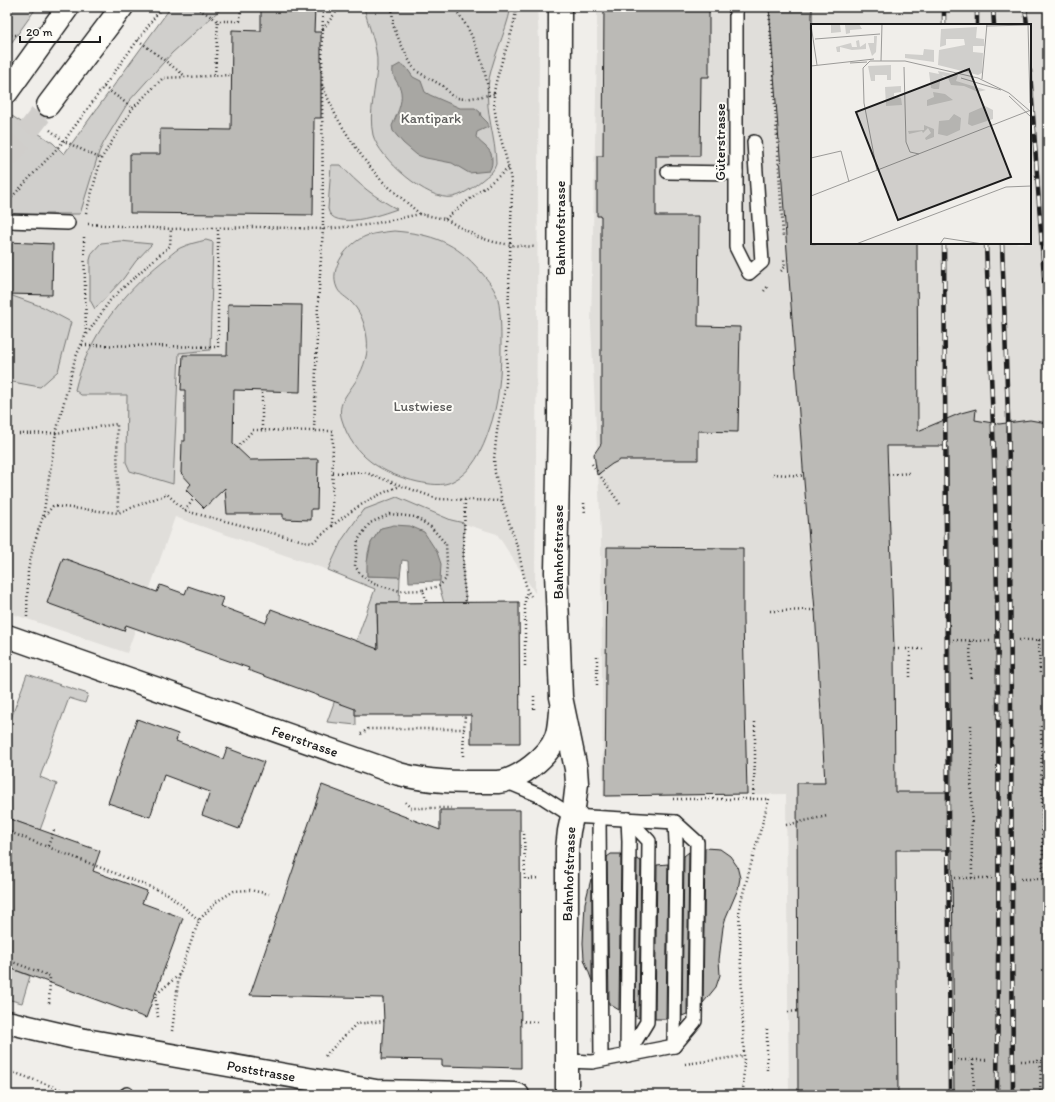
<svg xmlns="http://www.w3.org/2000/svg" width="1055" height="1102" font-family="Itim,sans-serif">
	<style>
		.built { fill: #e0deda; fill-rule: evenodd }
		.green { fill: #d0cfcc; stroke: #767674 }
		.water { fill: #a8a7a3; stroke: #706f6d }
		.building { fill: #bbbab6; stroke: #1c1c1c; fill-rule: evenodd }
		.lines { fill: none; stroke-linecap: round; stroke-linejoin: round }
		.primary-tunnel { stroke: #d0cecb; stroke-width: 22; stroke-dasharray: 22 11; stroke-linecap: butt }
		.lane-casing { stroke: #1c1c1c; stroke-width: 16 }
		.secondary-casing { stroke: #1c1c1c; stroke-width: 25 }
		.primary-casing { stroke: #1c1c1c; stroke-width: 25 }
		.path { stroke: #1c1c1c; stroke-width: 2.5; stroke-dasharray: 1 3; stroke-linecap: butt }
		.lane { stroke: #fdfcf7; stroke-width: 13 }
		.secondary { stroke: #fdfcf7; stroke-width: 22 }
		.primary { stroke: #fdfcf7; stroke-width: 22 }
		.rail-casing { stroke: #1c1c1c; stroke-width: 4.5 }
		.rail { stroke: #fdfcf7; stroke-width: 3; stroke-dasharray: 9; stroke-linecap: butt }
		.labels { text-anchor: middle; dominant-baseline: central; stroke-width: 4; stroke-linejoin: round; paint-order: stroke }
		.park-label { font-size: 14px; fill: #5b5b5a; stroke: #fdfcf7 }
		.street-label { font-size: 14px; fill: #1c1c1c; stroke: #fdfcf7 }
		.inset-road { fill: none; stroke: #9b9a98; stroke-width: 1 }
		.view { fill: #1c1c1c; fill-opacity: 0.15; stroke: #1c1c1c; stroke-width: 2 }
		.inset-edge { fill: none; stroke: #1c1c1c; stroke-width: 2 }
	</style>
	<rect width="100%" height="100%" fill="#f0eeea"/>
	<filter id="ink" filterUnits="userSpaceOnUse"><feTurbulence type="fractalNoise" baseFrequency=".025" numOctaves="2"/><feDisplacementMap in="SourceGraphic" scale="8" xChannelSelector="R" yChannelSelector="G"/><feConvolveMatrix kernelMatrix="1 2 1 2 8 2 1 2 1" color-interpolation-filters="sRGB"/></filter>
	<g filter="url(#ink)">
		<g class="built">
			<path d="M171 7H537L539 39 535 593 497 534 451 520 342 540 328 570 175 517 127 653 7 612V214L63 154Z"/>
			<path d="M597 7H1048V1095H789L786 794 603 797 601 534 591 324 597 51ZM812 25H1030V243H812Z"/>
		</g>
		<g class="green">
			<path d="M7 7H37L7 49Z"/>
			<path d="M171 7H223L172 53 129 101 104 142 99 152 80 214H7V124L12 116 53 143 64 154Z"/>
			<path d="M364 7H511C506 34 490 62 488 87 485 113 496 138 496 164L494 169 491 173C479 182 467 194 453 197 428 202 379 158 373 135 368 113 376 88 377 66 378 45 368 27 364 7Z"/>
			<path d="M331 165H341C357 184 376 198 397 209 383 214 332 232 328 209Z"/>
			<path d="M394 231C432 234 456 242 481 272 488 280 495 289 498 299 501 314 501 330 501 345 501 374 499 403 489 430 483 449 472 472 453 481 443 487 429 484 418 482 383 474 353 457 342 420 336 403 349 393 357 379 364 367 369 352 367 338 365 323 360 310 349 300 344 296 339 293 337 288 328 268 348 243 366 236 375 233 385 232 394 231Z"/>
			<path d="M206 240 213 242 210 350 179 353 173 484 130 471 126 462 127 395H81L75 390C87 338 122 294 163 261 169 257 174 251 180 248 188 244 198 242 206 240Z"/>
			<path d="M120 241 152 244 136 261 123 279 95 309 90 300V260L92 253 101 243Z"/>
			<path d="M7 294 43 307 71 322 58 371 40 387 7 381Z"/>
			<path d="M397 497 451 520 464 523 463 576 466 603H444L439 586 440 581 381 528 371 543 368 553 367 576 400 577 399 603H377L378 668H355L356 725 327 722 375 589 328 570 342 540 363 510Z"/>
			<path d="M27 674 88 694 85 703 69 698 40 777 57 784 40 830 7 818V727H8Z"/>
			<path d="M7 967 30 976 22 1003 7 999Z"/>
		</g>
		<g class="water">
			<path d="M400 64 406 67 413 77 421 81 425 92 430 95 460 108H475L480 112 481 116 488 123V127L477 132 476 137C482 146 493 148 492 161 492 166 491 168 489 171L469 173 452 163 426 158 417 155 403 143 393 131 392 126C396 116 403 103 401 92 400 83 391 78 393 68Z"/>
			<path d="M394 525 410 526 424 532 437 552 441 564 440 581 409 582 408 561 402 560 400 577 367 576V562L371 543 381 528Z"/>
		</g>
		<g class="building">
			<path d="M261 7H315L314 32H321V118H314L313 215 130 213V154H160V129L231 130 232 30 261 31Z"/>
			<path d="M604 7H709V77H701L700 156H656V216H699L698 326 740 327 738 432 698 431V460H620L612 464 597 475 594 454 601 444V216H597V156H603Z"/>
			<path d="M769 7H812V243H917L918 431 961 413 976 409 975 420 999 424 1030 420 1047 423 1048 1095H954L952 850H896L898 1095H798L797 783H825L815 610 804 481ZM887 446H948L951 792H895L894 649Z"/>
			<path d="M7 242 53 244 52 295 7 294Z"/>
			<path d="M228 304 302 305 300 392 234 390 233 444 250 460 318 459 317 509H311V520L283 519V514H227L225 488 204 508 186 490 191 484 181 473 182 441H185V390H181L183 355H227Z"/>
			<path d="M607 547 743 548V620L747 794 605 796Z"/>
			<path d="M63 558 157 592 160 585 185 594 188 586 223 598 220 606 266 623 271 609 378 649 377 603 519 602 520 743H471V715H355V709L248 670 249 668 126 625 124 631 47 603Z"/>
			<path d="M137 719 178 734 176 741 223 759 227 748 264 762 239 829 202 815 210 792 164 775 150 817 108 803Z"/>
			<path d="M322 785 440 830V810H520L521 1068 442 1066V1060L382 1059 384 1021 383 998 250 995Z"/>
			<path d="M7 818 100 851 93 871 147 891 142 903 183 918 146 1018 7 967Z"/>
			<path d="M705 848 720 849 730 856 737 866 740 878 738 889 726 917 723 927 719 960 720 975 716 987 703 1003Z"/>
			<path d="M689 852 687 1014 682 1016 684 856Z"/>
			<path d="M611 854H621L619 1010 609 1004 607 857Z"/>
			<path d="M637 859 641 861 639 1018 635 1016Z"/>
			<path d="M668 864 666 1019H655L657 865Z"/>
			<path d="M591 879H592V981L584 959 583 943 585 903Z"/>
		</g>
		<g class="lines">
			<path class="primary-tunnel" d="M7 158 48 105"/>
			<g class="lane-casing">
				<g id="lane">
					<path d="M736 7V247L749 273 762 262 754 142"/>
					<path d="M668 172 736 173"/>
					<path d="M7 221 68 223"/>
					<path d="M505 781 541 796 572 816 675 822 697 842 695 1021 674 1046 592 1062 567 1061"/>
					<path d="M599 818 601 1060"/>
					<path d="M674 1046 676 842 675 822"/>
					<path d="M627 1055 647 1022 649 841 628 819"/>
					<path d="M627 1055 629 841 628 819"/>
					<path d="M126 1095 127 1094"/>
				</g>
			</g>
			<g class="secondary-casing">
				<g id="secondary">
					<path id="s1" d="M7 1022 80 1039 376 1091 515 1094 518 1095"/>
				</g>
			</g>
			<g class="primary-casing">
				<g id="primary">
					<path d="M560 7 559 424 556 572 561 697 576 769 577 783 574 808 569 831 567 849V1095"/>
					<path d="M7 92 68 7"/>
					<path d="M48 105 122 7"/>
					<path id="s2" d="M7 636 399 774C432 783 465 782 498 782 519 780 549 756 556 737 559 729 559 720 560 712"/>
				</g>
			</g>
			<g class="path">
				<path d="M196 7 218 21"/>
				<path d="M392 7 393 25 399 40 412 66 418 72 443 86 451 95 457 98 465 99 489 95"/>
				<path d="M453 7C473 30 485 65 489 95L494 94"/>
				<path d="M516 7C515 26 508 43 502 61 499 72 495 82 494 94 493 127 510 158 512 191L506 384 497 431 494 459 495 473 502 501 518 549 527 590 531 596"/>
				<path d="M769 7 783 236"/>
				<path d="M323 29 340 7"/>
				<path d="M7 35H16"/>
				<path d="M138 40 185 76"/>
				<path d="M322 70 323 7"/>
				<path d="M321 72 322 70V85L336 116 350 139 366 162 381 180 420 214 445 219 478 237 494 242 511 245 535 247"/>
				<path d="M215 75 218 21H240L241 7"/>
				<path d="M104 87 133 108"/>
				<path d="M50 130 64 141 101 159"/>
				<path d="M9 200 64 141 162 7"/>
				<path d="M86 213 101 159 133 108 163 78 231 75"/>
				<path d="M445 219 509 168"/>
				<path d="M88 224 171 229 257 227 323 229 367 225 420 214"/>
				<path d="M84 237 86 334 75 359 56 433 117 424 118 513"/>
				<path d="M781 271 785 267 784 259"/>
				<path d="M764 291 769 285"/>
				<path d="M87 334 111 299 151 262 170 246 171 229"/>
				<path d="M82 345 218 347V228"/>
				<path d="M262 430V391"/>
				<path d="M19 434 56 433 43 517"/>
				<path d="M237 448 253 430 314 431"/>
				<path d="M592 464 620 504"/>
				<path d="M333 473 364 472 438 499 502 501"/>
				<path d="M773 474 804 476"/>
				<path d="M888 475 909 473"/>
				<path d="M465 500 463 576 466 603"/>
				<path d="M584 503 585 514"/>
				<path d="M185 511 194 498"/>
				<path d="M332 526C354 508 373 496 400 486"/>
				<path d="M423 590 439 586 446 579 447 563 446 544 431 527 415 517 390 514 370 523 358 540 355 566 361 575 374 584 400 591 423 590 427 603"/>
				<path d="M770 611 815 610"/>
				<path d="M27 617 28 570 34 544 42 519 53 506 118 513 167 494 185 511 312 543 332 526 333 431H314L318 304 323 229 322 85"/>
				<path d="M953 640 990 641"/>
				<path d="M1019 640H1048"/>
				<path d="M1039 640 1040 676"/>
				<path d="M970 641 971 680"/>
				<path d="M910 648V680"/>
				<path d="M894 649H923"/>
				<path d="M597 656V686"/>
				<path d="M525 666V600L527 591"/>
				<path d="M534 709V694"/>
				<path d="M971 725 972 878"/>
				<path d="M1041 726 1043 879"/>
				<path d="M361 734 368 729H464L465 715"/>
				<path d="M463 756 464 729"/>
				<path d="M673 799H769L739 908 744 1056 743 1095"/>
				<path d="M753 799 755 761V719"/>
				<path d="M405 802 411 808H451"/>
				<path d="M786 825 827 816"/>
				<path d="M524 830 525 879 538 878"/>
				<path d="M7 831 168 894 199 920"/>
				<path d="M48 846 54 830"/>
				<path d="M955 878H992"/>
				<path d="M1021 879H1048"/>
				<path d="M7 960 50 976 49 1006"/>
				<path d="M788 1012 798 1011"/>
				<path d="M158 1017 155 995 179 975"/>
				<path d="M520 1021 537 1022"/>
				<path d="M767 1029V1073"/>
				<path d="M172 1031 179 975 199 920 216 902 234 891 250 890 269 894"/>
				<path d="M325 1056 356 1024 384 1021"/>
				<path d="M957 1060H988"/>
				<path d="M973 1060 974 1095"/>
				<path d="M1021 1061H1048"/>
				<path d="M685 1064 744 1056"/>
				<path d="M7 1070 62 1090 61 1095"/>
				<path d="M761 1091 774 1090"/>
				<path d="M1040 1095 1041 1061"/>
			</g>
			<use href="#lane" class="lane"/>
			<use href="#secondary" class="secondary"/>
			<use href="#primary" class="primary"/>
			<g class="rail-casing">
				<g id="rail">
					<path d="M977 7V25"/>
					<path d="M993 7 994 25"/>
					<path d="M1025 7 1027 25"/>
					<path d="M944 25V7"/>
					<path d="M1030 71 1048 336"/>
					<path d="M944 243 950 1095"/>
					<path d="M986 243C989 327 993 411 995 496 1000 695 999 895 997 1095"/>
					<path d="M1002 243 1008 415 1010 530 1013 1095"/>
				</g>
			</g>
			<use href="#rail" class="rail"/>
		</g>
	</g>
	<g class="labels">
		<g class="park-label">
			<text x="431" y="118">Kantipark</text>
			<text x="423" y="406">Lustwiese</text>
		</g>
		<g class="street-label">
			<text transform="translate(720 142) rotate(-90)">Güterstrasse</text>
			<text transform="translate(560 228) rotate(-90)">Bahnhofstrasse</text>
			<text transform="translate(558 552) rotate(-90)">Bahnhofstrasse</text>
			<text stroke="none"><textPath href="#s2" startOffset="316">Feerstrasse</textPath></text>
			<text transform="translate(569 874) rotate(-88)">Bahnhofstrasse</text>
			<text stroke="none"><textPath href="#s1" startOffset="259">Poststrasse</textPath></text>
		</g>
	</g>
	<g transform="translate(811 24)">
		<rect width="220" height="220" fill="#f0eeea"/>
		<path d="M48 0 51 5 39 6V9L35 10 34 1H29L30 8 20 9V1L28 0ZM166 3 165 14 173 15V22H162V28L172 29 171 49 167 51 127 41 128 26 154 21 153 15H135V21L129 23 130 5ZM63 12H66L65 28 61 32 57 19H63ZM48 16 49 23 55 19V25L41 26 29 23V28H26L25 23 40 19 41 23H46L45 17ZM113 25 123 26V38L94 34V30L112 31ZM80 41V56H76V51H64V57H60L57 42ZM127 47 147 51 145 57 175 66 167 68 153 62 140 61 137 54 131 51 134 55 129 57 128 65H123L120 64 118 48 128 50ZM90 62V68L83 69V72L90 74 91 81 75 82 74 63ZM122 68 134 70 142 76 116 82V76L123 73ZM174 82 182 86V95L161 102 157 100 158 89ZM143 90 150 94 149 106 136 112 127 110 128 97 138 96ZM113 101 123 105V113L115 116 114 114 120 109 117 104 112 109 111 107 98 110 97 107 113 106Z" fill="#d0cfcc"/>
		<path class="inset-road" d="M217 0 219 79M0 1 6 41M175 2 220 1M4 15 69 10M70 37 71 0M39 39 56 38M0 42 63 35M93 43 95 118 99 128 108 130M150 54 190 66M171 55 176 0M198 72 220 93M0 134 30 127 38 158M66 147 53 79 52 44 59 37H94L167 54 198 69 220 88M0 172 220 86M45 220 195 163 220 162M129 220 133 214 172 220"/>
		<path class="view" d="M158 45 200 153 87 196 45 88Z"/>
		<rect width="220" height="220" class="inset-edge"/>
	</g>
	<rect width="1055" height="1102" fill="none" stroke="#fdfcf7" stroke-width="24"/>
	<rect x="12" y="12" width="1031" height="1078" fill="none" stroke="#1c1c1c" stroke-width="1.5" filter="url(#ink)"/>
	<path d="M20 36v6h80v-6" fill="none" stroke="#1c1c1c" stroke-width="2"/>
	<text x="26" y="36" font-size="12" fill="#1c1c1c" stroke="#fdfcf7" stroke-width="3" paint-order="stroke">20 m</text>
</svg>
